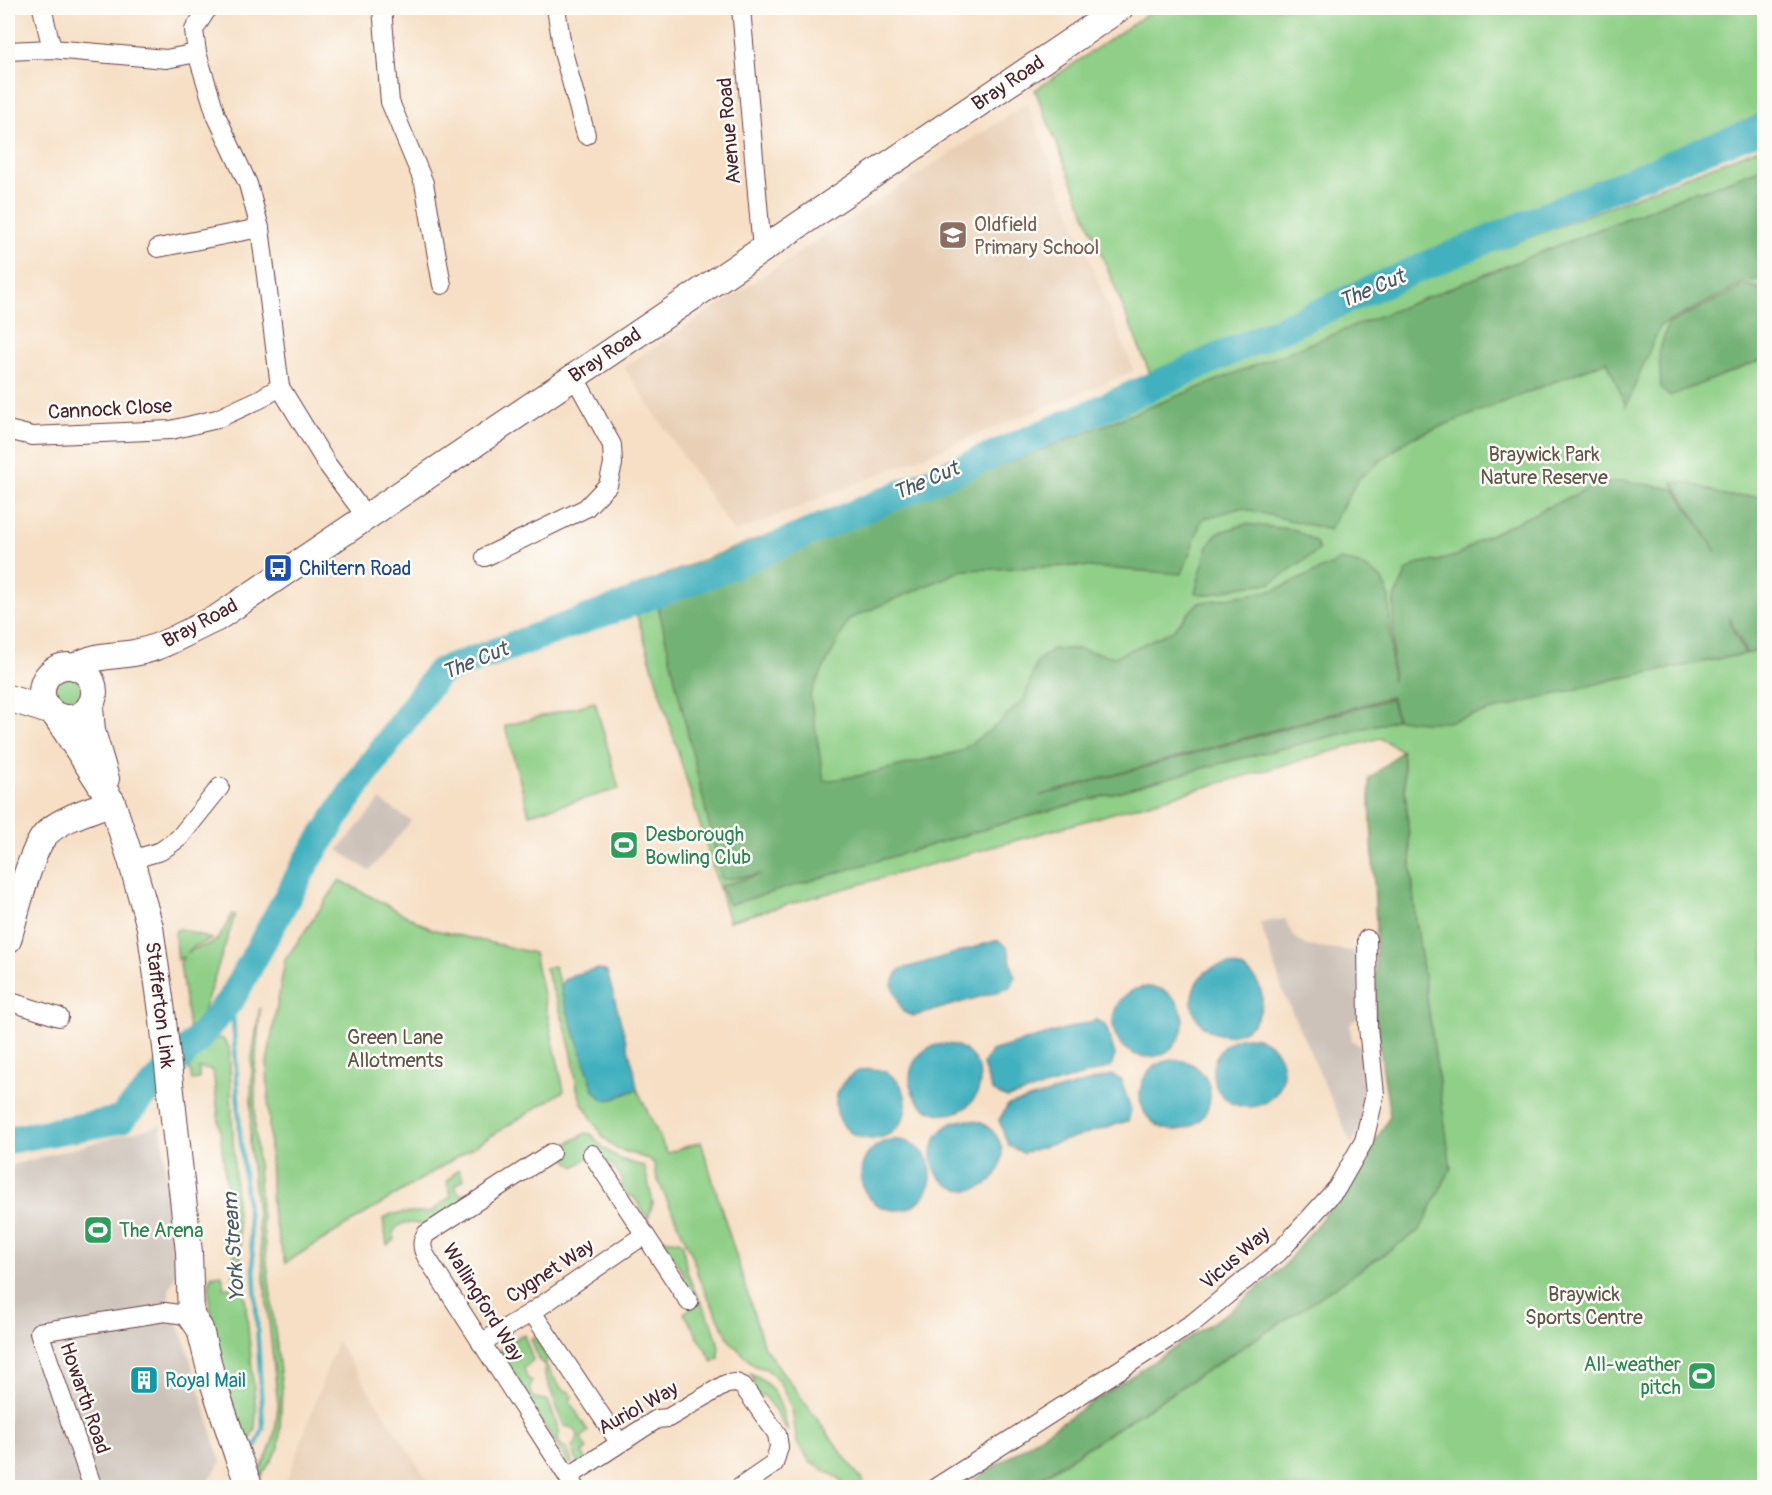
<svg xmlns="http://www.w3.org/2000/svg" width="1772" height="1495" font-family="Pangolin,sans-serif">
	<style>
		.built { fill: #e8cfb5 }
		.industrial { fill: #cdc2b9 }
		.green { fill: #8fcf87; stroke: #6c7759; stroke-width: 1.5 }
		.forest { fill: #73b274; stroke: #5e6850; stroke-width: 1.5 }
		.water { fill: #43b1bf; stroke: #466875; stroke-width: 1.5 }
		.lines { fill: none; stroke-linecap: round; stroke-linejoin: round }
		.stream { stroke: #43b1bf; stroke-width: 4.5 }
		.river { stroke: #43b1bf; stroke-width: 28 }
		.street-casing { stroke: #643c42; stroke-width: 20 }
		.secondary-casing { stroke: #643c42; stroke-width: 28 }
		.street { stroke: #fff; stroke-width: 18 }
		.secondary { stroke: #fff; stroke-width: 26 }
		.labels { text-anchor: middle; dominant-baseline: central; stroke-width: 5; stroke-linejoin: round; paint-order: stroke }
		.street-label { font-size: 20px; fill: #4a1f2b; stroke: #fdfcf7 }
		.education-label { font-size: 20px; fill: #785e54; stroke: #fdfcf7; text-anchor: start }
		.park-label { font-size: 20px; fill: #5f5447; stroke: #fdfcf7 }
		.transit-label { font-size: 20px; fill: #164399; stroke: #fdfcf7; text-anchor: start }
		.leisure-label { font-size: 20px; fill: #27864d; stroke: #fdfcf7; text-anchor: start }
		.culture-label { font-size: 20px; fill: #0d838f; stroke: #fdfcf7; text-anchor: start }
		.water-label { font-size: 21px; font-style: italic; fill: #475966; stroke: #fdfcf7 }
	</style>
	<rect width="100%" height="100%" fill="#fdfcf7"/>
	<filter id="ink" filterUnits="userSpaceOnUse"><feTurbulence type="fractalNoise" baseFrequency=".0167" numOctaves="2"/><feDisplacementMap in="SourceGraphic" scale="12" xChannelSelector="R" yChannelSelector="G"/><feConvolveMatrix kernelMatrix="1 2 1 2 8 2 1 2 1" color-interpolation-filters="sRGB"/></filter>
	<filter id="wash" filterUnits="userSpaceOnUse"><feTurbulence type="fractalNoise" baseFrequency=".008" numOctaves="4" result="noise"/><feDisplacementMap in="SourceGraphic" scale="24" xChannelSelector="R" yChannelSelector="G"/><feGaussianBlur stdDeviation="1.35" result="paint"/><feColorMatrix in="noise" values="0 0 0 0 0 0 0 0 0 0 0 0 0 0 0 0 0 1.4 0 .05"/><feComposite in="paint" operator="in"/></filter>
	<g filter="url(#wash)">
		<rect width="100%" height="100%" fill="#f6dfc5"/>
		<g class="built">
			<path d="M1027 103 1134 371 734 533 624 367Z"/>
			<path d="M337 1341 432 1487H285Z"/>
		</g>
		<g class="industrial">
			<path d="M380 800 411 821 369 871 338 850Z"/>
			<path d="M1285 919 1293 936 1306 946 1353 951 1359 957V1017L1350 1024 1352 1040 1361 1047 1367 1091 1362 1120 1352 1145 1283 992 1260 922Z"/>
			<path d="M161 1125 176 1273 170 1287 168 1300 185 1341 221 1463 204 1487H8V1166Z"/>
		</g>
		<g class="green">
			<path d="M1156 8H1764V113L1540 208 1153 381 1035 90Z"/>
			<path d="M1764 146V629L1620 670 1764 633V1487H1026L1305 1307 1420 1229 1415 913 1402 751 1380 738 729 921 629 589Z"/>
			<circle cx="68" cy="693" r="16"/>
			<path d="M595 702 619 789 529 814 505 726Z"/>
			<path d="M340 880 431 929 534 953 564 1091 285 1263 272 1211 267 1063 285 960Z"/>
			<path d="M232 914 235 915 197 1030 190 1035 180 963 184 956 178 960 175 933 176 930 181 929 212 939 193 947 187 953C195 947 203 947 211 944 221 939 227 923 232 914Z"/>
			<path d="M554 966 594 1090 613 1099 637 1089 667 1153 701 1142 764 1347 864 1483 865 1487H844L839 1478 811 1463 797 1443 792 1409 780 1383 767 1369 755 1366 730 1341 699 1279 693 1257 657 1178 654 1163 649 1159 617 1149 604 1138 582 1103 577 1088 572 1054 564 1022 545 968Z"/>
			<path d="M260 1008 255 1069V1128L262 1221 282 1389 279 1448 261 1477 259 1472C273 1446 276 1433 278 1404L250 1149 252 1057Z"/>
			<path d="M222 1038 229 1047 236 1204 256 1410 255 1428 248 1445C244 1433 237 1422 234 1410 225 1382 203 1301 211 1276L222 1274 224 1288 235 1286 233 1271 236 1270 213 1070 199 1068V1079L192 1080 189 1065 208 1040Z"/>
			<path d="M586 1133 591 1134C608 1155 618 1161 644 1166L653 1203 648 1219 634 1197 625 1195 621 1187 623 1180 612 1165 604 1162 594 1153 575 1167 556 1150Z"/>
			<path d="M458 1169 464 1179 455 1186 460 1195 472 1191V1199C460 1206 448 1217 435 1222 417 1230 404 1213 393 1233L395 1239 387 1245 383 1219 391 1214 431 1212 451 1196 447 1182Z"/>
			<path d="M661 1239 679 1241 683 1244C684 1255 685 1267 689 1277 698 1303 721 1329 719 1358L713 1362 684 1313 697 1304 682 1281 684 1274Z"/>
			<path d="M521 1335H524L533 1360 524 1368 527 1378 532 1381C528 1388 531 1392 534 1398L548 1401 559 1430 558 1441 562 1446 567 1448 572 1463 569 1464 499 1356 501 1349Z"/>
			<path d="M534 1337 547 1357 545 1364 561 1389 569 1392 572 1396 570 1402 588 1431 581 1438 587 1449 582 1453 587 1461 578 1464 572 1446C583 1439 577 1426 564 1426L545 1375V1366L539 1360 531 1339Z"/>
			<path d="M750 1374C776 1383 782 1406 788 1431L765 1396 757 1395 753 1388 754 1381Z"/>
		</g>
		<g class="forest">
			<path d="M1764 167V278L1746 282 1660 326 1626 406 1607 361 1409 439 1359 478 1329 530 1241 508 1202 519 1182 574 1074 566 963 570 849 619 810 695 824 781 858 776 961 751 998 724 1024 699 1037 662 1052 649H1079L1115 657 1172 631 1198 603 1275 590 1341 560 1359 564 1381 578 1389 596 1392 682 1394 599 1407 571 1418 563 1437 561 1456 556 1481 539 1595 485 1623 481 1675 489 1716 551 1672 482 1691 483 1725 496H1764V648L1747 654 1732 624 1730 616V625L1745 654 1616 679 1447 722H1421L1397 719 1391 697 1039 796 1391 699 1396 719 1389 722 1215 765 1009 822 729 905 720 886 761 874 722 880 657 602C1004 464 1352 329 1698 190L1699 192Z"/>
			<path d="M1747 285 1764 290V359L1670 396 1661 389 1659 352 1668 324Z"/>
			<path d="M1246 524 1296 530 1316 542 1319 550 1271 583 1242 586 1209 595 1195 593 1207 548 1217 533Z"/>
			<path d="M1402 751 1415 913 1451 1168 1420 1230 1305 1307 1026 1487 962 1488 1233 1309 1283 1267 1355 1177 1390 1116 1375 1015 1376 922 1369 779Z"/>
		</g>
		<g class="water">
			<path d="M998 940 1007 947 1015 978 1010 988 914 1016 903 1012 892 984 899 970Z"/>
			<circle cx="1227" cy="1000" r="35"/>
			<path d="M599 969 607 972 634 1070 637 1089 613 1099 603 1100 594 1090 562 995C562 992 560 988 561 985 564 974 590 971 599 969Z"/>
			<circle cx="1148" cy="1022" r="35"/>
			<path d="M1096 1020 1106 1026 1115 1055 1111 1067 1007 1098 992 1091 983 1065 991 1051Z"/>
			<circle cx="1248" cy="1072" r="35"/>
			<circle cx="945" cy="1079" r="35"/>
			<circle cx="1175" cy="1095" r="35"/>
			<circle cx="871" cy="1104" r="35"/>
			<path d="M1112 1075 1121 1080 1131 1110 1128 1121 1023 1153 1008 1145 999 1120 1008 1105Z"/>
			<circle cx="967" cy="1155" r="35"/>
			<circle cx="896" cy="1175" r="35"/>
		</g>
		<g class="lines">
			<path class="stream" d="M232 998 240 1135 254 1271 263 1428 250 1462"/>
			<path class="river" d="M8 1140 120 1120 197 1040 232 998 307 861 360 780 439 672 708 575 1078 419 1410 272 1709 148 1764 128"/>
		</g>
	</g>
	<g filter="url(#ink)">
		<g class="lines">
			<g class="street-casing">
				<g id="street">
					<path d="M42 8 52 49"/>
					<path d="M208 8 194 30 197 53 216 115 248 184 260 228 280 387 327 464 367 518"/>
					<path d="M382 8 390 102 424 183 442 285"/>
					<path d="M556 8 563 52 586 135"/>
					<path d="M741 8 762 250"/>
					<path d="M8 51 52 49 166 59 197 53"/>
					<path d="M158 248 260 228"/>
					<path d="M8 430 32 436 171 430 217 419 260 399 280 387"/>
					<path d="M485 557 586 508 608 485 613 464 612 445 574 376"/>
					<path d="M131 860 161 851 179 838 220 787"/>
					<path d="M8 1001 59 1017"/>
					<path d="M551 1153 426 1234C420 1243 422 1250 427 1258L575 1488"/>
					<path d="M592 1154 689 1302"/>
					<path d="M532 1312 619 1442"/>
					<path d="M481 1343 532 1312 644 1235"/>
					<path d="M568 1477 657 1419 668 1418 726 1384 736 1383 743 1386 777 1434 779 1447 774 1464 739 1488"/>
					<path d="M93 1488 39 1332 165 1312 191 1316"/>
					<path d="M935 1488 1194 1322 1279 1252 1337 1188 1364 1141 1375 1094 1368 1027 1367 939"/>
				</g>
			</g>
			<g class="secondary-casing">
				<g id="secondary">
					<circle cx="68" cy="692" r="26"/>
					<path d="M75 667C96 654 111 657 134 653 163 648 190 630 217 618L1120 8"/>
					<path d="M8 698 49 711"/>
					<path d="M90 707 92 731 106 779"/>
					<path d="M56 716 112 802 131 860 150 927 162 1012 189 1252 191 1316 200 1329 213 1382 238 1457 250 1488"/>
					<path d="M8 940C15 915 30 852 45 835 59 819 92 810 112 802"/>
				</g>
			</g>
			<use href="#street" class="street"/>
			<use href="#secondary" class="secondary"/>
		</g>
	</g>
	<defs>
		<g id="school-square" transform="scale(1.5)"><rect x="-9" y="-9" width="18" height="18" rx="4" fill="#8d6e63" stroke="#fdfcf7"/><path d="M0-5L7-2L0 1L-7-2ZM-4 1L0 2.5L4 1V4Q0 6-4 4Z" fill="#fff"/></g>
		<g id="bus-square" transform="scale(1.5)"><rect x="-9" y="-9" width="18" height="18" rx="4" fill="#1a4fb4" stroke="#fdfcf7"/><path d="M-5-6H5V4H4V6H2V4H-2V6H-4V4H-5ZM-3.5-4V0h7V-4ZM-3.5 1.2v1.5H-2V1.2ZM2 1.2v1.5H3.5V1.2Z" fill="#fff"/></g>
		<g id="stadium-square" transform="scale(1.5)"><rect x="-9" y="-9" width="18" height="18" rx="4" fill="#2e9e5b" stroke="#fdfcf7"/><path d="M0-5a6.5 5 0 1 0 0 10a6.5 5 0 1 0 0-10ZM-3.5-1.8h7v3.6h-7Z" fill="#fff"/></g>
		<g id="building-square" transform="scale(1.5)"><rect x="-9" y="-9" width="18" height="18" rx="4" fill="#0f9aa8" stroke="#fdfcf7"/><path d="M-4-6H4V6H1V3H-1V6H-4ZM-2.5-4.3h1.7v1.8h-1.7ZM.8-4.3h1.7v1.8H.8ZM-2.5-1h1.7V.8h-1.7ZM.8-1h1.7V.8H.8Z" fill="#fff"/></g>
	</defs>
	<g fill-rule="evenodd">
		<use href="#school-square" x="953" y="235"/>
		<use href="#bus-square" x="278" y="568"/>
		<use href="#stadium-square" x="624" y="845"/>
		<use href="#stadium-square" x="98" y="1230"/>
		<use href="#stadium-square" x="1702" y="1376"/>
		<use href="#building-square" x="144" y="1380"/>
	</g>
	<g class="labels">
		<g class="street-label">
			<text transform="translate(1008 83) rotate(-34)">Bray Road</text>
			<text transform="translate(729 131) rotate(-95)">Avenue Road</text>
			<text transform="translate(605 355) rotate(-34)">Bray Road</text>
			<text transform="translate(110 409) rotate(-3)">Cannock Close</text>
			<text transform="translate(200 623) rotate(-28)">Bray Road</text>
			<text transform="translate(160 1005) rotate(83)">Stafferton Link</text>
			<text transform="translate(1235 1258) rotate(-41)">Vicus Way</text>
			<text transform="translate(550 1271) rotate(-33)">Cygnet Way</text>
			<text transform="translate(483 1302) rotate(58)">Wallingford Way</text>
			<text transform="translate(85 1398) rotate(71)">Howarth Road</text>
			<text transform="translate(638 1408) rotate(-29)">Auriol Way</text>
		</g>
		<g class="education-label">
			<text x="974" y="224">Oldfield<tspan x="974" dy="23">Primary School</tspan></text>
		</g>
		<g class="park-label">
			<text x="1544" y="454">Braywick Park<tspan x="1544" dy="23">Nature Reserve</tspan></text>
			<text x="395" y="1037">Green Lane<tspan x="395" dy="23">Allotments</tspan></text>
			<text x="1584" y="1294">Braywick<tspan x="1584" dy="23">Sports Centre</tspan></text>
		</g>
		<g class="transit-label">
			<text x="299" y="568">Chiltern Road</text>
		</g>
		<g class="leisure-label">
			<text x="645" y="834">Desborough<tspan x="645" dy="23">Bowling Club</tspan></text>
			<text x="119" y="1230">The Arena</text>
			<text x="1681" y="1364" text-anchor="end">All-weather<tspan x="1681" dy="23">pitch</tspan></text>
		</g>
		<g class="culture-label">
			<text x="165" y="1380">Royal Mail</text>
		</g>
		<g class="water-label">
			<text transform="translate(1372 289) rotate(-23)">The Cut</text>
			<text transform="translate(926 481) rotate(-23)">The Cut</text>
			<text transform="translate(475 661) rotate(-22)">The Cut</text>
			<text transform="translate(234 1247) rotate(-94)">York Stream</text>
		</g>
	</g>
	<rect width="1772" height="1495" fill="none" stroke="#fdfcf7" stroke-width="30"/>
</svg>
